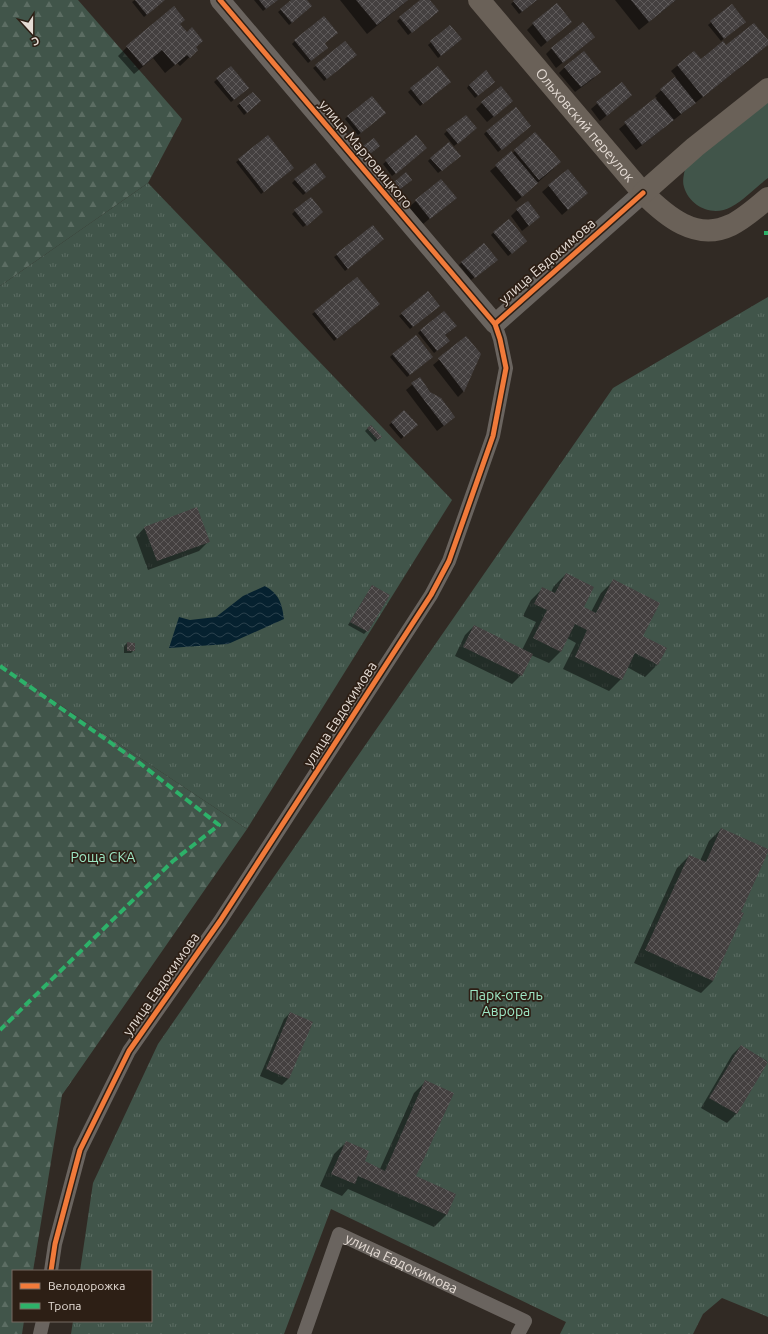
<svg xmlns="http://www.w3.org/2000/svg" width="768" height="1334" font-family="Ubuntu,sans-serif">
	<style>
		.green { fill: #41554a }
		.forest { fill: url(#forest-firs) }
		.park { fill: url(#park-tufts) }
		.water { fill: url(#water-waves) }
		.shadow { fill: #0007 }
		.building { fill: url(#building-cross-hatch) }
		.lines { fill: none; stroke-linecap: round; stroke-linejoin: round }
		.street { stroke: #6a645f; stroke-width: 14 }
		.secondary { stroke: #6a645f; stroke-width: 20 }
		.primary { stroke: #6a6158; stroke-width: 22 }
		.quiet { stroke: #2db169; stroke-width: 4; stroke-dasharray: 8 4; stroke-linecap: butt }
		.cycleway-casing { stroke: #2d1f15; stroke-width: 8 }
		.cycleway { stroke: #f17a3a; stroke-width: 5 }
		.labels { text-anchor: middle; dominant-baseline: central; stroke-width: 3.5; stroke-linejoin: round; paint-order: stroke }
		.street-label { font-size: 14px; fill: #e5dcd5; stroke: #2d1f15 }
		.park-label { font-size: 14px; fill: #9ee8c5; stroke: #2d1f15 }
	</style>
	<defs>
		<pattern id="forest-firs" width="22" height="20" patternUnits="userSpaceOnUse"><rect width="22" height="20" fill="#41554a"/><path d="M5 1l3.5 6h-7zM16 11l3.5 6h-7z" fill="#5c6d63"/></pattern>
		<pattern id="park-tufts" width="24" height="20" patternUnits="userSpaceOnUse"><rect width="24" height="20" fill="#41554a"/><path d="M3 7l-1-3M5 7V3M7 7l1-3M15 17l-1-3M17 17v-4M19 17l1-3" fill="none" stroke="#5c6d63"/></pattern>
		<pattern id="water-waves" width="16" height="10" patternUnits="userSpaceOnUse"><rect width="16" height="10" fill="#06212f"/><path d="M0 5q4-4 8 0t8 0" fill="none" stroke="#2a414c"/></pattern>
		<pattern id="building-cross-hatch" width="8" height="8" patternUnits="userSpaceOnUse"><rect width="8" height="8" fill="#444040"/><path d="M0 0l8 8M0 8l8-8" fill="none" stroke="#5f5b5b"/></pattern>
	</defs>
	<rect width="100%" height="100%" fill="#312a24"/>
	<path class="green" d="M768 98V178C756 187 744 200 731 207 713 217 690 207 684 187 682 181 684 174 685 169Z"/>
	<g class="forest">
		<path d="M0 0H78L182 119 148 183 0 286Z"/>
		<path d="M0 665 247 829 62 1095 33 1271H13V1321H24L22 1334H0Z"/>
	</g>
	<g class="park">
		<path d="M148 183 452 500 247 829 0 665V286Z"/>
		<path d="M768 297V1317L722 1298 703 1314 693 1334H560L566 1322 331 1209 284 1334H71L73 1321H151V1271H80L93 1183 158 1044 613 388Z"/>
	</g>
	<path class="water" d="M265 586C279 594 282 603 284 619L228 644 169 648 179 617 190 620 216 617 243 596Z"/>
	<g class="shadow">
		<path d="M135 0H164L144 17 132 2Z"/>
		<path d="M254 0H277L263 11Z"/>
		<path d="M293 0H306L308 9 289 25 278 12Z"/>
		<path d="M340 0H408L367 34Z"/>
		<path d="M422 0H429L435 14 408 35 397 21Z"/>
		<path d="M515 0H537L519 14 511 4Z"/>
		<path d="M615 0H676L639 30Z"/>
		<path d="M732 5 742 24 721 41 708 25Z"/>
		<path d="M179 24 197 50 180 66 177 63 165 73 153 58 134 74 118 56 127 47Z"/>
		<path d="M533 24 564 27 541 47 527 30Z"/>
		<path d="M450 26 458 42 438 58 428 45Z"/>
		<path d="M295 41 324 44V50L308 63 292 44Z"/>
		<path d="M768 42 763 49 636 150 619 129 657 98 655 96 676 77 671 71 694 52 701 60 726 46Z"/>
		<path d="M587 43 556 68 546 54 552 48Z"/>
		<path d="M353 58 324 81 313 68 316 66Z"/>
		<path d="M437 67 447 84 420 106 408 92Z"/>
		<path d="M565 67 594 78 575 92 559 73Z"/>
		<path d="M231 68 245 91 231 102 214 82Z"/>
		<path d="M621 83 631 95 600 121 591 109Z"/>
		<path d="M491 84 475 98 467 88 469 85Z"/>
		<path d="M253 93 257 104 244 115 237 106Z"/>
		<path d="M512 101 487 122 476 109 482 103Z"/>
		<path d="M382 115 358 135 345 119 348 116Z"/>
		<path d="M527 129 498 152 484 134 487 131Z"/>
		<path d="M447 131H473L454 146 444 134Z"/>
		<path d="M416 136 423 151 392 176 383 164Z"/>
		<path d="M373 139 376 148 367 156 361 150Z"/>
		<path d="M515 151 554 168 516 202 490 171Z"/>
		<path d="M431 158H457L438 173 428 161Z"/>
		<path d="M239 160 290 170 261 194 236 162Z"/>
		<path d="M567 170 587 193 562 215 542 192Z"/>
		<path d="M295 180H322L303 195 292 183Z"/>
		<path d="M441 180 455 198 423 224 409 207Z"/>
		<path d="M408 182 396 192 391 186 393 183Z"/>
		<path d="M517 210 539 217 522 231 511 216Z"/>
		<path d="M295 211 319 215 303 227 292 214Z"/>
		<path d="M494 232 523 244 508 256 491 235Z"/>
		<path d="M383 239 345 271 334 257 337 255Z"/>
		<path d="M462 262H494L471 280 459 265Z"/>
		<path d="M376 307 334 341 312 314 315 312Z"/>
		<path d="M436 308 410 329 399 316 402 314Z"/>
		<path d="M453 329 444 336 446 343 434 353 418 333 421 330Z"/>
		<path d="M466 337 464 391 458 397 433 365Z"/>
		<path d="M393 354 429 359 407 377 390 357Z"/>
		<path d="M420 378 447 423 437 431 406 390Z"/>
		<path d="M404 411 416 425 401 439 389 425Z"/>
		<path d="M368 428 380 437 375 442 365 431Z"/>
		<path d="M145 527 209 541 199 551 148 570 136 537Z"/>
		<path d="M566 574 582 608 591 612 601 593 613 581 657 665 645 677 627 667 621 679 609 691 563 669 576 643 567 638 561 651 549 663 531 655 521 675 512 684 455 656 465 635 474 626 522 650 536 622 523 616 531 600 543 588 551 592 554 586Z"/>
		<path d="M372 586 367 631 364 634 348 625Z"/>
		<path d="M127 643 134 650 131 653H124V646Z"/>
		<path d="M721 829 713 981 701 993 634 963 677 868 689 856 700 861 709 841Z"/>
		<path d="M290 1013 311 1022 288 1079 282 1085 260 1076 284 1019Z"/>
		<path d="M741 1046 767 1061 736 1114 727 1123 701 1108 732 1055Z"/>
		<path d="M426 1081 415 1177 455 1194 446 1215 434 1227 348 1189 342 1196 320 1186 334 1154 346 1142 363 1162 380 1169 414 1093Z"/>
	</g>
	<g class="building">
		<path d="M135 0H165L147 15Z"/>
		<path d="M259 0H278L266 9Z"/>
		<path d="M291 0H307L312 6 292 23 280 9Z"/>
		<path d="M356 0H408L377 25Z"/>
		<path d="M420 0H430L439 11 412 33 399 17Z"/>
		<path d="M537 0 522 12 513 1 514 0Z"/>
		<path d="M631 0H676L649 22Z"/>
		<path d="M557 3 572 22 547 42 532 23Z"/>
		<path d="M732 4 746 22 724 39 710 21Z"/>
		<path d="M174 6 185 20 180 24 187 32 192 27 203 41 196 47 198 50 190 58 187 55 175 65 162 50 143 66 126 46Z"/>
		<path d="M324 16 338 33 325 43 328 48 311 61 294 40Z"/>
		<path d="M583 22 595 37 563 63 551 48Z"/>
		<path d="M754 23 768 40V45L703 97 677 65 694 51 701 59 723 41 726 45Z"/>
		<path d="M450 25 462 39 441 56 430 41Z"/>
		<path d="M345 41 357 55 327 79 315 65Z"/>
		<path d="M584 51 601 72 581 87 564 67Z"/>
		<path d="M231 66 249 88 234 100 216 78Z"/>
		<path d="M438 66 451 82 423 104 410 88Z"/>
		<path d="M486 70 495 82 478 96 469 85Z"/>
		<path d="M675 77 696 103 681 114 660 89Z"/>
		<path d="M622 82 632 95 607 116 596 102Z"/>
		<path d="M501 86 513 101 494 117 481 102Z"/>
		<path d="M253 92 261 101 247 113 239 103Z"/>
		<path d="M372 96 386 113 361 133 347 116Z"/>
		<path d="M655 98 674 120 642 145 624 122Z"/>
		<path d="M516 107 531 126 502 150 486 131Z"/>
		<path d="M466 115 477 128 458 144 446 130Z"/>
		<path d="M535 132 561 162 539 180 514 150Z"/>
		<path d="M268 135 294 168 264 192 238 159Z"/>
		<path d="M416 135 427 148 396 174 385 160Z"/>
		<path d="M374 138 380 146 370 154 363 146Z"/>
		<path d="M449 142 461 156 442 171 430 158Z"/>
		<path d="M511 151 538 183 522 197 495 165Z"/>
		<path d="M315 163 326 177 306 193 294 179Z"/>
		<path d="M568 169 588 193 568 210 548 185Z"/>
		<path d="M406 172 412 180 399 190 393 183Z"/>
		<path d="M441 179 457 198 430 219 415 200Z"/>
		<path d="M311 197 323 212 307 226 294 210Z"/>
		<path d="M528 201 540 217 529 226 516 209Z"/>
		<path d="M509 219 527 241 512 254 493 232Z"/>
		<path d="M373 225 384 239 348 269 336 254Z"/>
		<path d="M484 243 498 260 475 278 461 262Z"/>
		<path d="M357 277 380 304 337 339 314 311Z"/>
		<path d="M428 291 440 306 413 327 401 313Z"/>
		<path d="M444 311 457 326 445 335 450 341 437 351 420 330Z"/>
		<path d="M416 335 433 357 410 375 392 354Z"/>
		<path d="M466 336 481 354 464 392 438 358Z"/>
		<path d="M420 377 430 392 441 398 455 417 444 426 411 383Z"/>
		<path d="M404 410 418 425 404 437 391 422Z"/>
		<path d="M371 425 382 437 378 440 367 428Z"/>
		<path d="M197 507 210 542 157 561 144 527Z"/>
		<path d="M566 573 594 587 584 607 596 613 613 579 660 603 643 636 667 648 658 665 635 653 622 680 575 657 587 630 575 624 561 652 533 638 547 610 534 604 542 587 555 593Z"/>
		<path d="M372 585 390 595 368 632 350 622Z"/>
		<path d="M474 625 533 654 522 676 463 647Z"/>
		<path d="M127 642 135 643V651H127Z"/>
		<path d="M721 828 768 849V852L741 912 744 913 713 981 645 950 689 855 706 862Z"/>
		<path d="M290 1012 313 1022 289 1079 266 1069Z"/>
		<path d="M741 1045 768 1062 737 1114 709 1098Z"/>
		<path d="M425 1080 454 1093 416 1176 456 1194 447 1215 358 1176 355 1184 331 1174 346 1141 369 1151 365 1161 385 1171Z"/>
	</g>
	<g class="lines">
		<g class="street">
			<path d="M51 1271 55 1244 80 1150 129 1051 220 921 431 595 449 561 493 436 506 368 500 339 495 324"/>
			<path d="M40 1334 43 1321"/>
			<path id="s1" d="M304 1334 339 1234 525 1321 518 1334"/>
		</g>
		<path class="secondary" d="M220 0 495 324 643 193"/>
		<g class="primary">
			<path id="s2" d="M479 0 643 193C666 216 696 242 731 225 744 219 757 207 768 198"/>
			<path d="M643 193 695 147 768 89"/>
		</g>
		<g class="quiet">
			<path d="M764 233H768"/>
			<path d="M0 666 137 761 219 825 173 861 0 1030"/>
		</g>
		<g class="cycleway-casing">
			<g id="cycleway">
				<path d="M495 324 643 193"/>
				<path d="M51 1271 55 1244 80 1150 129 1051 220 921 431 595 449 561 493 436 506 368 500 339 495 324 220 0"/>
			</g>
		</g>
		<use href="#cycleway" class="cycleway"/>
	</g>
	<g class="labels">
		<g class="street-label">
			<text stroke="none"><textPath href="#s2" startOffset="164">Ольховский переулок</textPath></text>
			<text transform="translate(366 154) rotate(50)">улица Мартовицкого</text>
			<text transform="translate(547 261) rotate(-41)">улица Евдокимова</text>
			<text transform="translate(340 714) rotate(-57)">улица Евдокимова</text>
			<text transform="translate(161 984) rotate(-55)">улица Евдокимова</text>
			<text stroke="none"><textPath href="#s1" startOffset="175">улица Евдокимова</textPath></text>
		</g>
		<g class="park-label">
			<text x="103" y="857">Роща СКА</text>
			<text x="506" y="995">Парк-отель<tspan x="506" dy="16">Аврора</tspan></text>
		</g>
	</g>
	<rect x="12" y="1270" width="140" height="52" fill="#2d1f15" stroke="#776b62"/>
	<rect x="20" y="1283" width="20" height="6" fill="#f17a3a" stroke="#776b62"/>
	<text x="48" y="1290" font-size="12" fill="#e5dcd5">Велодорожка</text>
	<rect x="20" y="1303" width="20" height="6" fill="#2db169" stroke="#776b62"/>
	<text x="48" y="1310" font-size="12" fill="#e5dcd5">Тропа</text>
	<g transform="translate(32 32) rotate(159)" stroke="#2d1f15" stroke-width="3" paint-order="stroke">
	<path d="M0-3L7 15L0 10L-7 15Z" fill="#e5dcd5"/>
	<text y="-6" font-size="11" font-weight="bold" text-anchor="middle" fill="#e5dcd5">С</text>
	</g>
</svg>
